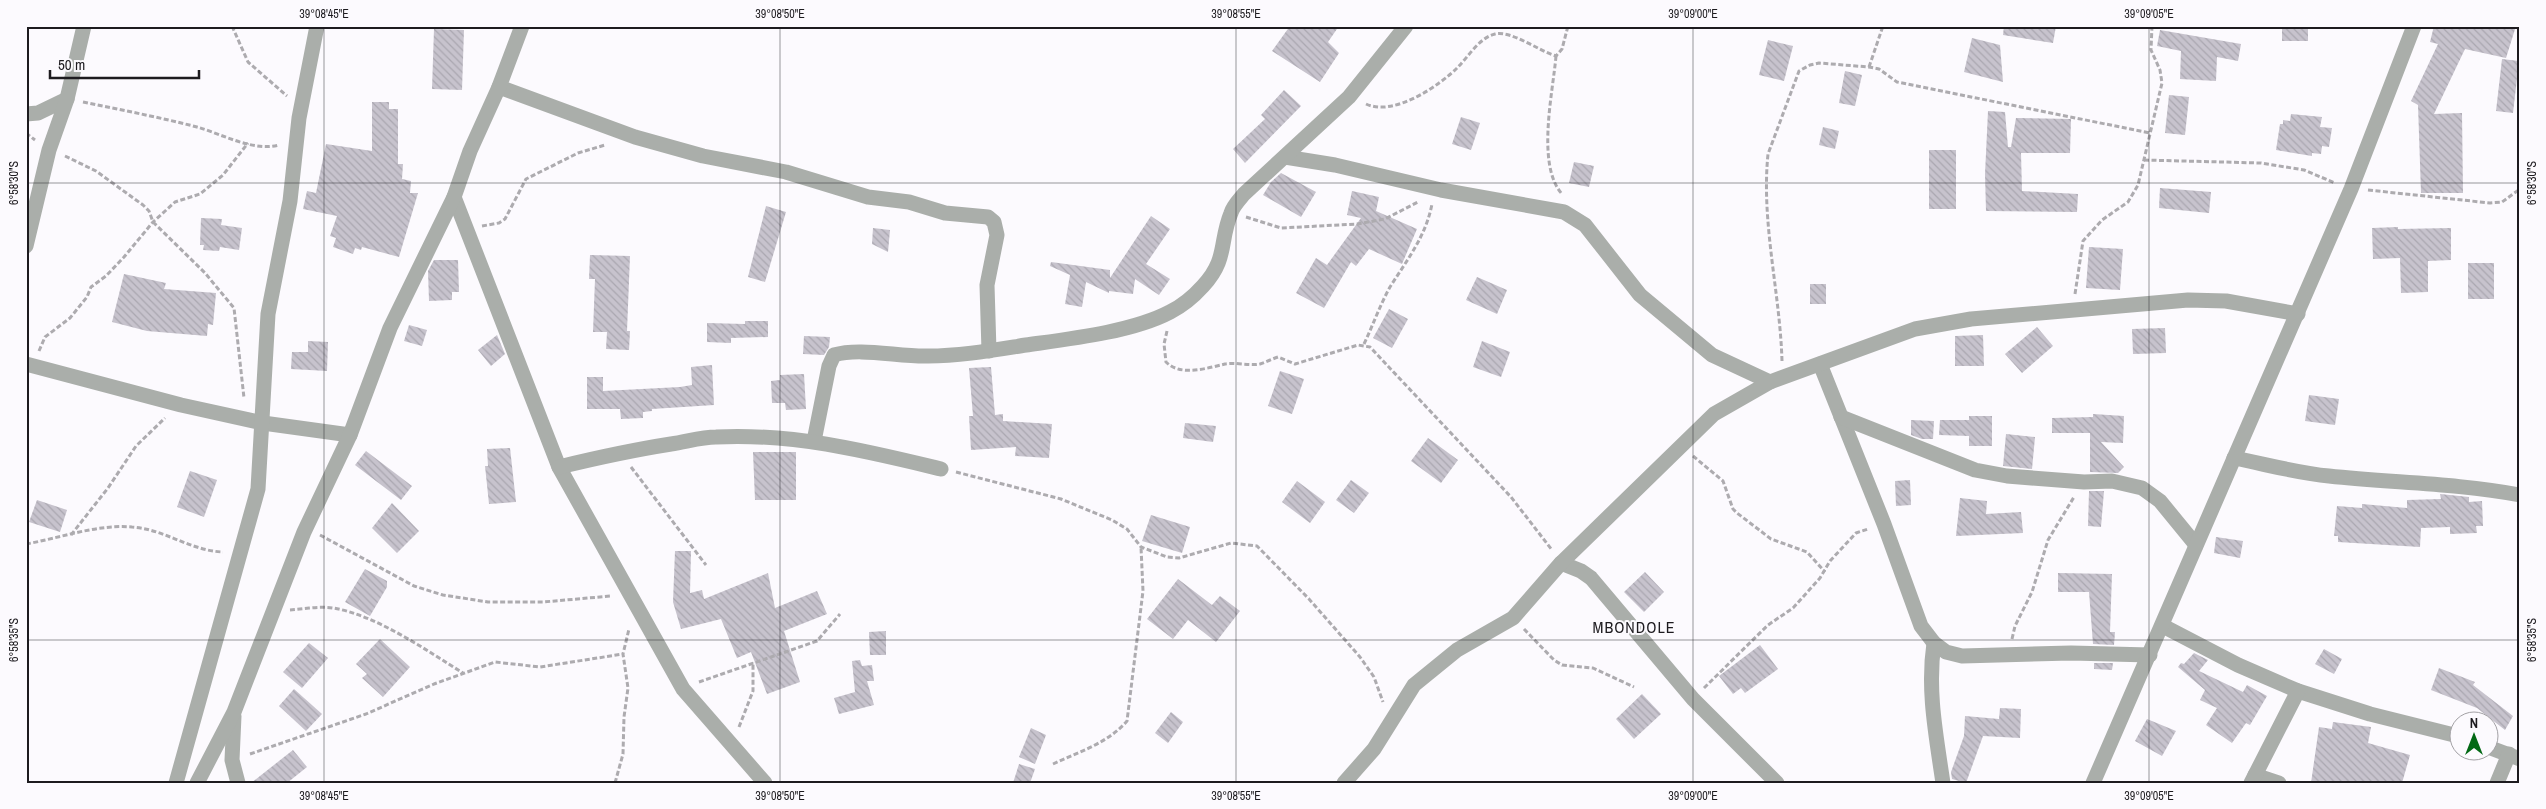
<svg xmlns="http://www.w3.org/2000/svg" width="2546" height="809" font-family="'Archivo Narrow',sans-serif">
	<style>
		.building { fill: url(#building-back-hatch) }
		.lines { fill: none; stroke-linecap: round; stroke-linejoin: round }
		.path { stroke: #adabaf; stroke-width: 3; stroke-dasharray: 5 2.5; stroke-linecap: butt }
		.minor { stroke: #aaaeaa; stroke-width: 15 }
		.ticks { fill: none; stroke: #1d1b1f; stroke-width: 1; stroke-opacity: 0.45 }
		.labels { text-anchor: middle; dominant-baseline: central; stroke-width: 4; stroke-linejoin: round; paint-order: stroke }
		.quarter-label { font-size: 16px; letter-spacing: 1px; fill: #1d1b1f; stroke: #fcfafe }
		.neatline { fill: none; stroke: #1d1b1f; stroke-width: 2 }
		.ticks-label { font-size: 12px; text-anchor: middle; fill: #1d1b1f }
	</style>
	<defs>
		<pattern id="building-back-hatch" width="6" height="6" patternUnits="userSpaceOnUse" patternTransform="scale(1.25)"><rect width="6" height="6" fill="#c7c3cd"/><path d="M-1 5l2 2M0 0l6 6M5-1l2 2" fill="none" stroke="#aaa7b0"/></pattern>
	</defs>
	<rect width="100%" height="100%" fill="#fcfafe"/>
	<g class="building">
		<path d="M1290 26H1339L1328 42 1339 53 1320 82 1272 51Z"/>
		<path d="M2004 26H2056L2053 43 2003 35Z"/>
		<rect x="2282" y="26" width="26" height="15"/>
		<path d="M2434 26H2516L2506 58 2465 49 2434 114 2462 113 2463 193H2421L2418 105 2411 101 2438 44 2430 42Z"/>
		<path d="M434 29 464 30 462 90 432 89Z"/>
		<path d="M2160 30 2241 44 2238 61 2217 57 2216 81 2180 79 2181 51 2157 46Z"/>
		<path d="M1972 38 2000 45 2003 82 1964 72Z"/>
		<path d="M1768 40 1793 46 1784 81 1759 75Z"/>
		<path d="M2502 59 2519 61 2513 113 2496 111Z"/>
		<path d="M1845 71 1862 75 1855 106 1839 103Z"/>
		<path d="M1284 90 1301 106 1245 163 1233 149 1265 119 1261 115Z"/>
		<path d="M2169 95 2189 97 2185 135 2165 133Z"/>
		<path d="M372 102H389V109H398V164H403L402 179 411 181 410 193H418L399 257 362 247 361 250 355 248 353 254 333 247 336 238 330 236 337 216 303 209 307 191 316 193 326 144 372 151Z"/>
		<path d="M1988 111 2005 112 2008 147H2011L2016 118 2071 119 2070 153H2021L2022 191 2078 194 2077 212 1986 211 1985 174Z"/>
		<path d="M2291 114 2322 117 2320 127 2332 128 2329 147 2322 146 2321 154 2312 153V156L2276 150 2280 124H2283V120L2290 121Z"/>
		<path d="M1461 117 1480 123 1471 150 1452 144Z"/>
		<path d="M1823 127 1839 131 1835 149 1819 145Z"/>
		<rect x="1929" y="150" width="27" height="59"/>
		<path d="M1574 162 1594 166 1589 187 1569 183Z"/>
		<path d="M1281 173 1316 192 1301 217 1263 195 1271 182Z"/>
		<path d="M2160 188 2211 192 2209 213 2159 208Z"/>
		<path d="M1352 191 1379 197 1376 211 1417 229 1402 264 1369 249 1356 266 1351 262 1324 308 1296 293 1316 258 1327 265 1361 218 1347 215Z"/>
		<path d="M766 206 786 212 765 282 748 277Z"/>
		<path d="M1151 216 1170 229 1146 264 1170 279 1159 295 1135 279 1133 294 1109 291V293L1086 282 1082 307 1065 304 1070 275 1050 266 1051 262 1110 270V278Z"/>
		<path d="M201 218 222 219 221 225 242 228 239 250 220 247 219 251 203 250 204 245H200Z"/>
		<path d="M2398 227V229L2451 228V260L2428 261V292L2401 293 2400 258 2373 259 2372 228Z"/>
		<path d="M873 228 890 230 888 252 872 244Z"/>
		<path d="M2089 247 2123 249 2120 290 2086 288Z"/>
		<path d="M590 255 630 256 627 331H630L629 350 606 349 607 332H593L595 279H589Z"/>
		<path d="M434 260H458L459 292H452V300L429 301 428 271Z"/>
		<rect x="2468" y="263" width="26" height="36"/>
		<path d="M124 274 166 283 164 289 216 293 213 325 208 324 207 336 147 331 112 322Z"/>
		<path d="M1477 277 1507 290 1497 314 1466 300Z"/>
		<rect x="1810" y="284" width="16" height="20"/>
		<path d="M1389 309 1408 319 1392 348 1373 338Z"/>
		<path d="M745 321H768V337L731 338V343L707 342V323L745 324Z"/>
		<path d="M409 325 427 330 422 346 404 341Z"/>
		<path d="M2037 327 2053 346 2022 373 2005 354Z"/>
		<path d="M2165 328 2166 353 2133 354 2132 329Z"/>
		<path d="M497 335 505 354 491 366 478 350Z"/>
		<path d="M1983 335 1984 366H1955V336Z"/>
		<path d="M804 336 830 337 829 347 824 355 803 354Z"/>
		<path d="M308 341 328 342 327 371 291 369 292 352H308Z"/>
		<path d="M1482 341 1510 352 1501 377 1473 367Z"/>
		<path d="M712 365 714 405 652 409V411L643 412V418L621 419 620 409H587V377H603V391L680 387 692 385 691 367Z"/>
		<path d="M991 367 995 415 1003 414V421L1052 424 1049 458 1015 456 1016 447 971 450 969 416H973L969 368Z"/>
		<path d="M1280 371 1304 379 1292 414 1268 406Z"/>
		<path d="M804 374 806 409 786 410 785 403H772L771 381 780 380V375Z"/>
		<path d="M2309 395 2339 399 2335 425 2305 421Z"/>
		<path d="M2093 414 2124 416 2123 443 2101 442 2124 467 2118 473 2090 472V433H2052V418L2093 417Z"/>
		<path d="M1969 416H1992V446H1969V436L1939 435 1940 420H1969Z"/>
		<path d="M1911 420 1934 421 1933 439H1922L1911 435Z"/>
		<path d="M1185 423 1216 426 1213 442 1183 438Z"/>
		<path d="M2006 434 2035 437 2032 469 2003 466Z"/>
		<path d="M1428 438 1458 460 1441 483 1411 461Z"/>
		<path d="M510 448 516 502 489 504 485 466H488L487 449Z"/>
		<path d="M366 451 412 486 401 500 355 465Z"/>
		<path d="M753 452H796V500H755Z"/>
		<path d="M190 471 217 480 204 517 177 507Z"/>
		<path d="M1351 480 1369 493 1354 513 1336 500Z"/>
		<path d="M1910 480 1911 505 1896 506 1895 481Z"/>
		<path d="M1297 481 1325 502 1310 523 1282 502Z"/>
		<path d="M2089 491H2104L2101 527 2088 526Z"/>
		<path d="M2440 494 2469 497V502L2482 501 2483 526H2476L2477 533 2450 534V527L2421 528 2420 547 2338 542V536H2334L2337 506 2362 508V504L2407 508V500L2441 499Z"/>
		<path d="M1960 498 1987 501 1986 514 2021 512 2023 533 1956 536Z"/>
		<path d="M37 500 67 510 60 532 29 522Z"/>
		<path d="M392 503 419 531 397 553 372 528Z"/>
		<path d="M1151 515 1190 527 1182 553 1142 541Z"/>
		<path d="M2216 537 2243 541 2240 558 2214 553Z"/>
		<path d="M675 551H691L690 593 702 590 704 599 768 573 775 608 817 591 827 614 784 631 800 682 767 694 751 652 737 658 721 619 681 629 673 602Z"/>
		<path d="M365 569 387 581V587L370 616 345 602Z"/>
		<path d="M1645 572 1664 592 1644 612 1624 592Z"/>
		<path d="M2058 573 2112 574 2110 632H2115L2114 645 2093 644 2089 592H2058Z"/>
		<path d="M1178 579 1212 605 1220 596 1240 611 1216 642 1188 620 1173 639 1147 619Z"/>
		<path d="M886 631V655H870L869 632Z"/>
		<path d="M380 639 410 667 383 697 362 678 367 674 356 664Z"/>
		<path d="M309 643 328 658 302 688 283 672Z"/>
		<path d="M1760 645 1778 669 1745 693 1741 688 1733 694 1719 676Z"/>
		<path d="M2324 649 2342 659 2334 674 2315 664Z"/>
		<path d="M2194 653 2208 660 2199 671 2243 692 2247 685 2267 696 2250 725 2246 723 2232 743 2206 725 2217 708 2200 700 2205 690 2178 667 2181 663 2184 664Z"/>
		<path d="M860 660 862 666 872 665 874 681H867L874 705 839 714 834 698 855 692 852 661Z"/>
		<path d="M2094 663H2113L2112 670 2094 669Z"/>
		<path d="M2439 668 2475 682 2473 685 2513 716 2505 730 2477 708 2431 690Z"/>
		<path d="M294 689 322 714 306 731 279 706Z"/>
		<path d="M1642 694 1661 714 1634 739 1616 719Z"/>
		<path d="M2000 708 2021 709 2020 738 1983 736 1966 783 1952 779 1951 772 1964 736 1965 716 1999 719Z"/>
		<path d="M1171 712 1183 722 1168 743 1155 733Z"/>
		<path d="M2147 719 2176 731 2162 756 2135 741Z"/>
		<path d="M2333 722 2371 727 2368 743 2410 755 2402 783H2311L2319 727 2332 729Z"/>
		<path d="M1031 728 1046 735 1035 764 1019 757Z"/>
		<path d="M293 750 307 767 287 783H251Z"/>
		<path d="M1019 764 1035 769 1030 783H1013Z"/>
	</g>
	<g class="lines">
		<g class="path">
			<path d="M232 26 248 62 287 96"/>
			<path d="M1556 56C1553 92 1536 165 1562 194"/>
			<path d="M1869 67 1883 26"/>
			<path d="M83 102C121 110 159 117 197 127 222 134 253 152 279 145"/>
			<path d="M1366 104C1394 117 1439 86 1458 67 1469 56 1479 38 1495 34 1511 30 1539 51 1556 56L1562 49 1568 26"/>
			<path d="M26 133 35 140"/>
			<path d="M65 156 96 171 143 205 149 211 153 222 205 273 234 308 244 398"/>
			<path d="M2144 160 2261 163 2304 170 2335 183"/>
			<path d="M2368 190 2490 203 2502 202 2520 189"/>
			<path d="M1246 217 1281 228 1357 224 1385 219 1418 202"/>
			<path d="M482 226 499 223 505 219 526 179 578 153 605 145"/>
			<path d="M2075 294 2083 241 2102 220 2128 202 2138 185 2162 83 2160 70 2151 50 2152 26"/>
			<path d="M1167 331 1164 344 1166 362C1181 377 1207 368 1225 364 1236 362 1249 366 1260 364 1266 362 1272 359 1278 357L1295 364 1358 345 1370 347 1511 497 1552 550"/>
			<path d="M1364 344C1373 325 1380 305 1390 287 1407 260 1426 236 1432 204"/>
			<path d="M39 351 45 337 70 318 87 297 91 287 106 276 124 257 153 222 175 202 200 194 223 175 248 143"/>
			<path d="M1782 361C1780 292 1761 223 1768 154L1799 71 1810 65 1819 63 1869 67 1879 69 1897 82 2150 133"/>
			<path d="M1693 456 1723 481 1733 509 1737 513 1771 539 1807 552 1825 572"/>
			<path d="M631 467 706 565"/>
			<path d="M956 472 1061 499 1112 520 1127 529 1141 547 1167 557 1179 558 1231 543 1257 546 1309 599 1360 657 1374 677 1383 702"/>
			<path d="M71 535 108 488 136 446 165 418"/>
			<path d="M320 535 414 586 443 595 488 602H543L611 596"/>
			<path d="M26 544C60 538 97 524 132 527 164 529 191 551 223 552"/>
			<path d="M290 610C304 609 319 606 333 608 376 615 426 650 463 673"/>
			<path d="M1524 629 1554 660 1562 665 1593 668 1634 687"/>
			<path d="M2012 639 2015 626 2032 592 2048 540 2074 497"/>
			<path d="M699 682 817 641 840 614"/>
			<path d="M1704 688 1768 625 1793 608 1820 578 1830 561 1856 533 1868 529"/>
			<path d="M739 727 753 691V662"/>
			<path d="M250 754 366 714 434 684 495 662 540 667 623 654"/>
			<path d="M1053 764C1079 752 1108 743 1127 721L1143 591 1141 547"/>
			<path d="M615 783 623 754 624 717 628 688 623 654 629 629"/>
		</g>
		<g class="minor">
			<path d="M499 87 635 137 703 156 786 172 868 197 909 202 945 213 988 217 994 222 997 235 987 285 989 351"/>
			<path d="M26 114 38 113 67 99"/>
			<path d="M1285 157 1335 165 1441 190 1564 212 1585 225 1640 295 1712 355 1770 382"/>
			<path d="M454 197 559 467 683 689 765 783"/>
			<path d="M26 246 49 150 67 99 84 26"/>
			<path d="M26 364 181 405 263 423 350 435"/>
			<path d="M1820 364 1884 524 1921 626 1934 643 1946 652 1962 656 2071 653 2150 655"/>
			<path d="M1841 417 1975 470 2007 476 2084 482 2112 481 2142 488 2160 501 2196 545"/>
			<path d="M814 441 829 366 834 355C860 347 899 357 928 356 961 356 994 350 1026 345 1069 339 1132 332 1170 312 1182 306 1194 296 1203 286 1228 259 1219 242 1231 213 1233 206 1239 200 1244 194L1349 97 1406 26"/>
			<path d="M2234 458C2265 464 2297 473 2329 476 2393 483 2456 483 2520 495"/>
			<path d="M559 467C596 458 633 450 671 444 686 442 701 437 716 437 794 433 866 451 941 469"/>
			<path d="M1561 563 1581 571 1591 578 1693 699 1777 783"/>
			<path d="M2163 626 2238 665 2298 691 2370 714 2458 736"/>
			<path d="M1934 643C1927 690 1936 735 1943 783"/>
			<path d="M234 716 232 760 238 783"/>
			<path d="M2488 747 2520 759"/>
			<path d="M2255 775 2279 783"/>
			<path d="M176 783 258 489 268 314 290 201 299 118 317 26"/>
			<path d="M197 783 234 712 304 532 350 435 390 328 454 197 470 151 499 87 522 26"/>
			<path d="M1344 783 1374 749 1414 685 1457 650 1513 618 1561 563 1714 414 1770 382 1915 329 1971 319 2188 300 2226 301 2298 314"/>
			<path d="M2093 783 2351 189 2414 26"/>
			<path d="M2251 783 2298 691"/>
			<path d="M2497 783 2509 754"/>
		</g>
	</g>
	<path class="ticks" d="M324 26V783M780 26V783M1236 26V783M1693 26V783M2149 26V783M26 183H2520M26 640H2520"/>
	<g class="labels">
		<g class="quarter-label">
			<text x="1634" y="627">MBONDOLE</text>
		</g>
	</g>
	<rect width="2546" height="809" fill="none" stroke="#fcfafe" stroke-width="55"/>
	<g transform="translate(2474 736)"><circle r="24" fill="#fcfafe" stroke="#a3a1a5"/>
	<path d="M0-4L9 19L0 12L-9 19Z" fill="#036915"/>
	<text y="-8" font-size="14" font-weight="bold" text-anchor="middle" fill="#1d1b1f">N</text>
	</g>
	<path d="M50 70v8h149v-8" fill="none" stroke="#1d1b1f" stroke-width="2.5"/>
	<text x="58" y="70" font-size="15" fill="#1d1b1f" stroke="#fcfafe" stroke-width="4" paint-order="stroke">50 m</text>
	<rect x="28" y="28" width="2490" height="754" class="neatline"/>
	<g class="ticks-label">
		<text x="324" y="18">39°08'45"E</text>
		<text x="780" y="18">39°08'50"E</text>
		<text x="1236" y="18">39°08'55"E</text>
		<text x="1693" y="18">39°09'00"E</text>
		<text x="2149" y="18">39°09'05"E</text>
		<text transform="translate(14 183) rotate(-90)" y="4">6°58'30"S</text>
		<text transform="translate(2532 183) rotate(-90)" y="4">6°58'30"S</text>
		<text transform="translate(14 640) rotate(-90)" y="4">6°58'35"S</text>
		<text transform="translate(2532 640) rotate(-90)" y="4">6°58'35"S</text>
		<text x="324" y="800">39°08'45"E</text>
		<text x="780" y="800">39°08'50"E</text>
		<text x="1236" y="800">39°08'55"E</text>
		<text x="1693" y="800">39°09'00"E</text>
		<text x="2149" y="800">39°09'05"E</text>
	</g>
</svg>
